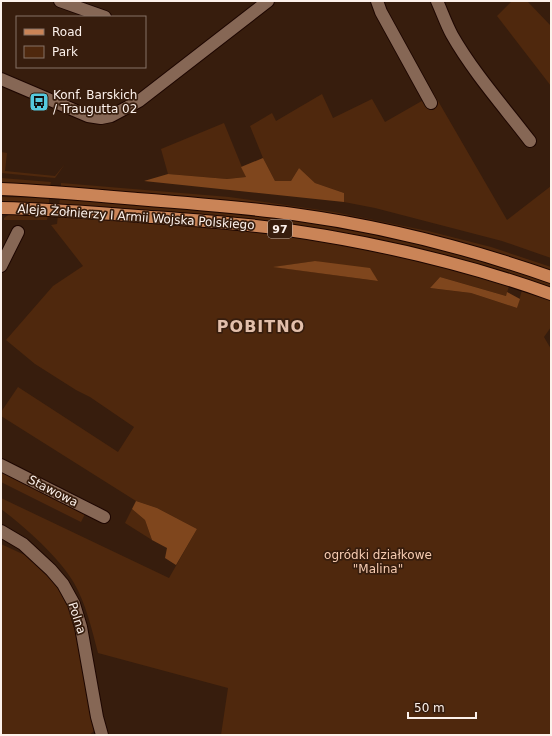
<svg xmlns="http://www.w3.org/2000/svg" width="552" height="736" font-family="'DejaVu Sans',sans-serif">
	<style>
		.green { fill: #4f280d; fill-rule: evenodd }
		.forest { fill: #7f461d }
		.lines { fill: none; stroke-linecap: round; stroke-linejoin: round }
		.minor-casing { stroke: #1d0600; stroke-width: 14 }
		.major-casing { stroke: #1d0600; stroke-width: 14 }
		.minor { stroke: #866755; stroke-width: 12 }
		.major { stroke: #ca8457; stroke-width: 12 }
		.labels { text-anchor: middle; dominant-baseline: central; stroke-width: 3.5; stroke-linejoin: round; paint-order: stroke }
		.shield { fill: #371d0d; stroke: #c1b1a8; stroke-width: 1 }
		.shield-label { font-size: 11px; font-weight: bold; fill: #fcf1eb }
		.poi-label { font-size: 12px; fill: #fcf1eb; stroke: #371d0d; text-anchor: start }
		.street-label { font-size: 12px; fill: #fcf1eb; stroke: #371d0d }
		.park-label { font-size: 12px; fill: #f6cbb1; stroke: #371d0d }
		.district-label { font-size: 16px; font-weight: bold; letter-spacing: 1px; fill: #e2bfab; stroke: #371d0d }
	</style>
	<rect width="100%" height="100%" fill="#371d0d"/>
	<g class="green">
		<path d="M512 1H527L551 26V86L497 16Z"/>
		<path d="M322 94 333 118 372 99 385 122 434 94 507 220 551 186V258L502 241 375 208 344 202V193L315 183 299 168 291 181H275L263 158 250 126 272 113 276 121Z"/>
		<path d="M224 123 246 177 227 179 168 174 161 149Z"/>
		<path d="M1 152 7 153 5 171 55 176 65 164 55 178 1 173Z"/>
		<path d="M1 178 51 182 50 186 1 183Z"/>
		<path d="M61 183 229 197 334 212 428 231 491 247 551 267V272L439 237 61 187Z"/>
		<path d="M1 197 49 198V204L1 202Z"/>
		<path d="M60 199C138 205 217 209 295 220 383 233 467 255 551 283V288L486 267 186 214 59 204Z"/>
		<path d="M10 214H48L47 220H4V218Z"/>
		<path d="M58 215C147 222 238 226 326 242 388 253 449 268 509 286L506 296 440 277 430 288 471 293 517 308 522 290 551 301V327L544 337 551 349V735H221L228 688 98 653C92 630 86 604 74 583 59 557 25 527 1 509V498L169 578 197 529 157 508 136 501 1 416V412L18 387 118 452 134 427 90 397 76 390 35 364 6 340 53 286 83 266 51 225 57 224ZM315 261 378 281 275 267Z"/>
		<path d="M1 466 87 510 81 522 1 482Z"/>
		<path d="M132 509 145 520 152 540 125 523Z"/>
		<path d="M1 544 29 557 48 575 61 593 70 611 77 632 94 731 89 735H1Z"/>
	</g>
	<g class="forest">
		<path d="M263 158 275 181H291L299 168 315 183 344 193V202L144 181 168 174 227 179 246 177 241 167Z"/>
		<path d="M315 261 370 268 378 281 273 267Z"/>
		<path d="M440 277 506 296 507 292 520 299 517 308 471 293 430 288Z"/>
		<path d="M136 501 157 508 197 529 176 565 165 558 167 548 152 540 145 520 132 509Z"/>
	</g>
	<g class="lines">
		<g class="minor-casing">
			<g id="minor">
				<path d="M60 1 105 17"/>
				<path d="M377 1 381 12 431 103"/>
				<path d="M437 1C442 12 446 24 452 35 473 72 504 107 530 141"/>
				<path d="M1 79 88 116 101 118 111 116 139 101 268 1"/>
				<path d="M1 266 18 232"/>
				<path d="M1 465 104 517"/>
				<path d="M1 531 23 544 51 570 63 584 74 604 81 627 97 717 102 735"/>
			</g>
		</g>
		<g class="major-casing">
			<g id="major">
				<path d="M1 189C46 191 91 195 137 199 189 203 241 207 293 214 381 226 468 248 551 277"/>
				<path d="M1 208C51 209 101 213 152 217 195 220 238 223 281 229 373 242 464 263 551 294"/>
			</g>
		</g>
		<use href="#minor" class="minor"/>
		<use href="#major" class="major"/>
	</g>
	<defs>
		<g id="bus-square" transform="scale(1)"><rect x="-9" y="-9" width="18" height="18" rx="4" fill="#55cadf" stroke="#371d0d"/><path d="M-5-6H5V4H4V6H2V4H-2V6H-4V4H-5ZM-3.5-4V0h7V-4ZM-3.5 1.2v1.5H-2V1.2ZM2 1.2v1.5H3.5V1.2Z" fill="#111"/></g>
	</defs>
	<g fill-rule="evenodd">
		<use href="#bus-square" x="39" y="102"/>
	</g>
	<g class="labels">
		<rect class="shield" x="268" y="220" width="24" height="18" rx="3"/>
		<g class="shield-label">
			<text x="280" y="229">97</text>
		</g>
		<g class="poi-label">
			<text x="53" y="95">Konf. Barskich<tspan x="53" dy="14">/ Traugutta 02</tspan></text>
		</g>
		<g class="street-label">
			<text transform="translate(136 217) rotate(4)">Aleja Żołnierzy I Armii Wojska Polskiego</text>
			<text transform="translate(53 491) rotate(27)">Stawowa</text>
			<text transform="translate(77 618) rotate(72)">Polna</text>
		</g>
		<g class="park-label">
			<text x="378" y="555">ogródki działkowe<tspan x="378" dy="14">"Malina"</tspan></text>
		</g>
		<g class="district-label">
			<text x="261" y="326">POBITNO</text>
		</g>
	</g>
	<rect width="552" height="736" fill="none" stroke="#fcf1eb" stroke-width="4"/>
	<rect x="16" y="16" width="130" height="52" fill="#371d0d" stroke="#867266"/>
	<rect x="24" y="29" width="20" height="6" fill="#ca8457" stroke="#867266"/>
	<text x="52" y="36" font-size="12" fill="#fcf1eb">Road</text>
	<rect x="24" y="46" width="20" height="12" fill="#4f280d" stroke="#867266"/>
	<text x="52" y="56" font-size="12" fill="#fcf1eb">Park</text>
	<path d="M408 712v6h68v-6" fill="none" stroke="#fcf1eb" stroke-width="2"/>
	<text x="414" y="712" font-size="12" fill="#fcf1eb" stroke="#371d0d" stroke-width="3" paint-order="stroke">50 m</text>
</svg>
